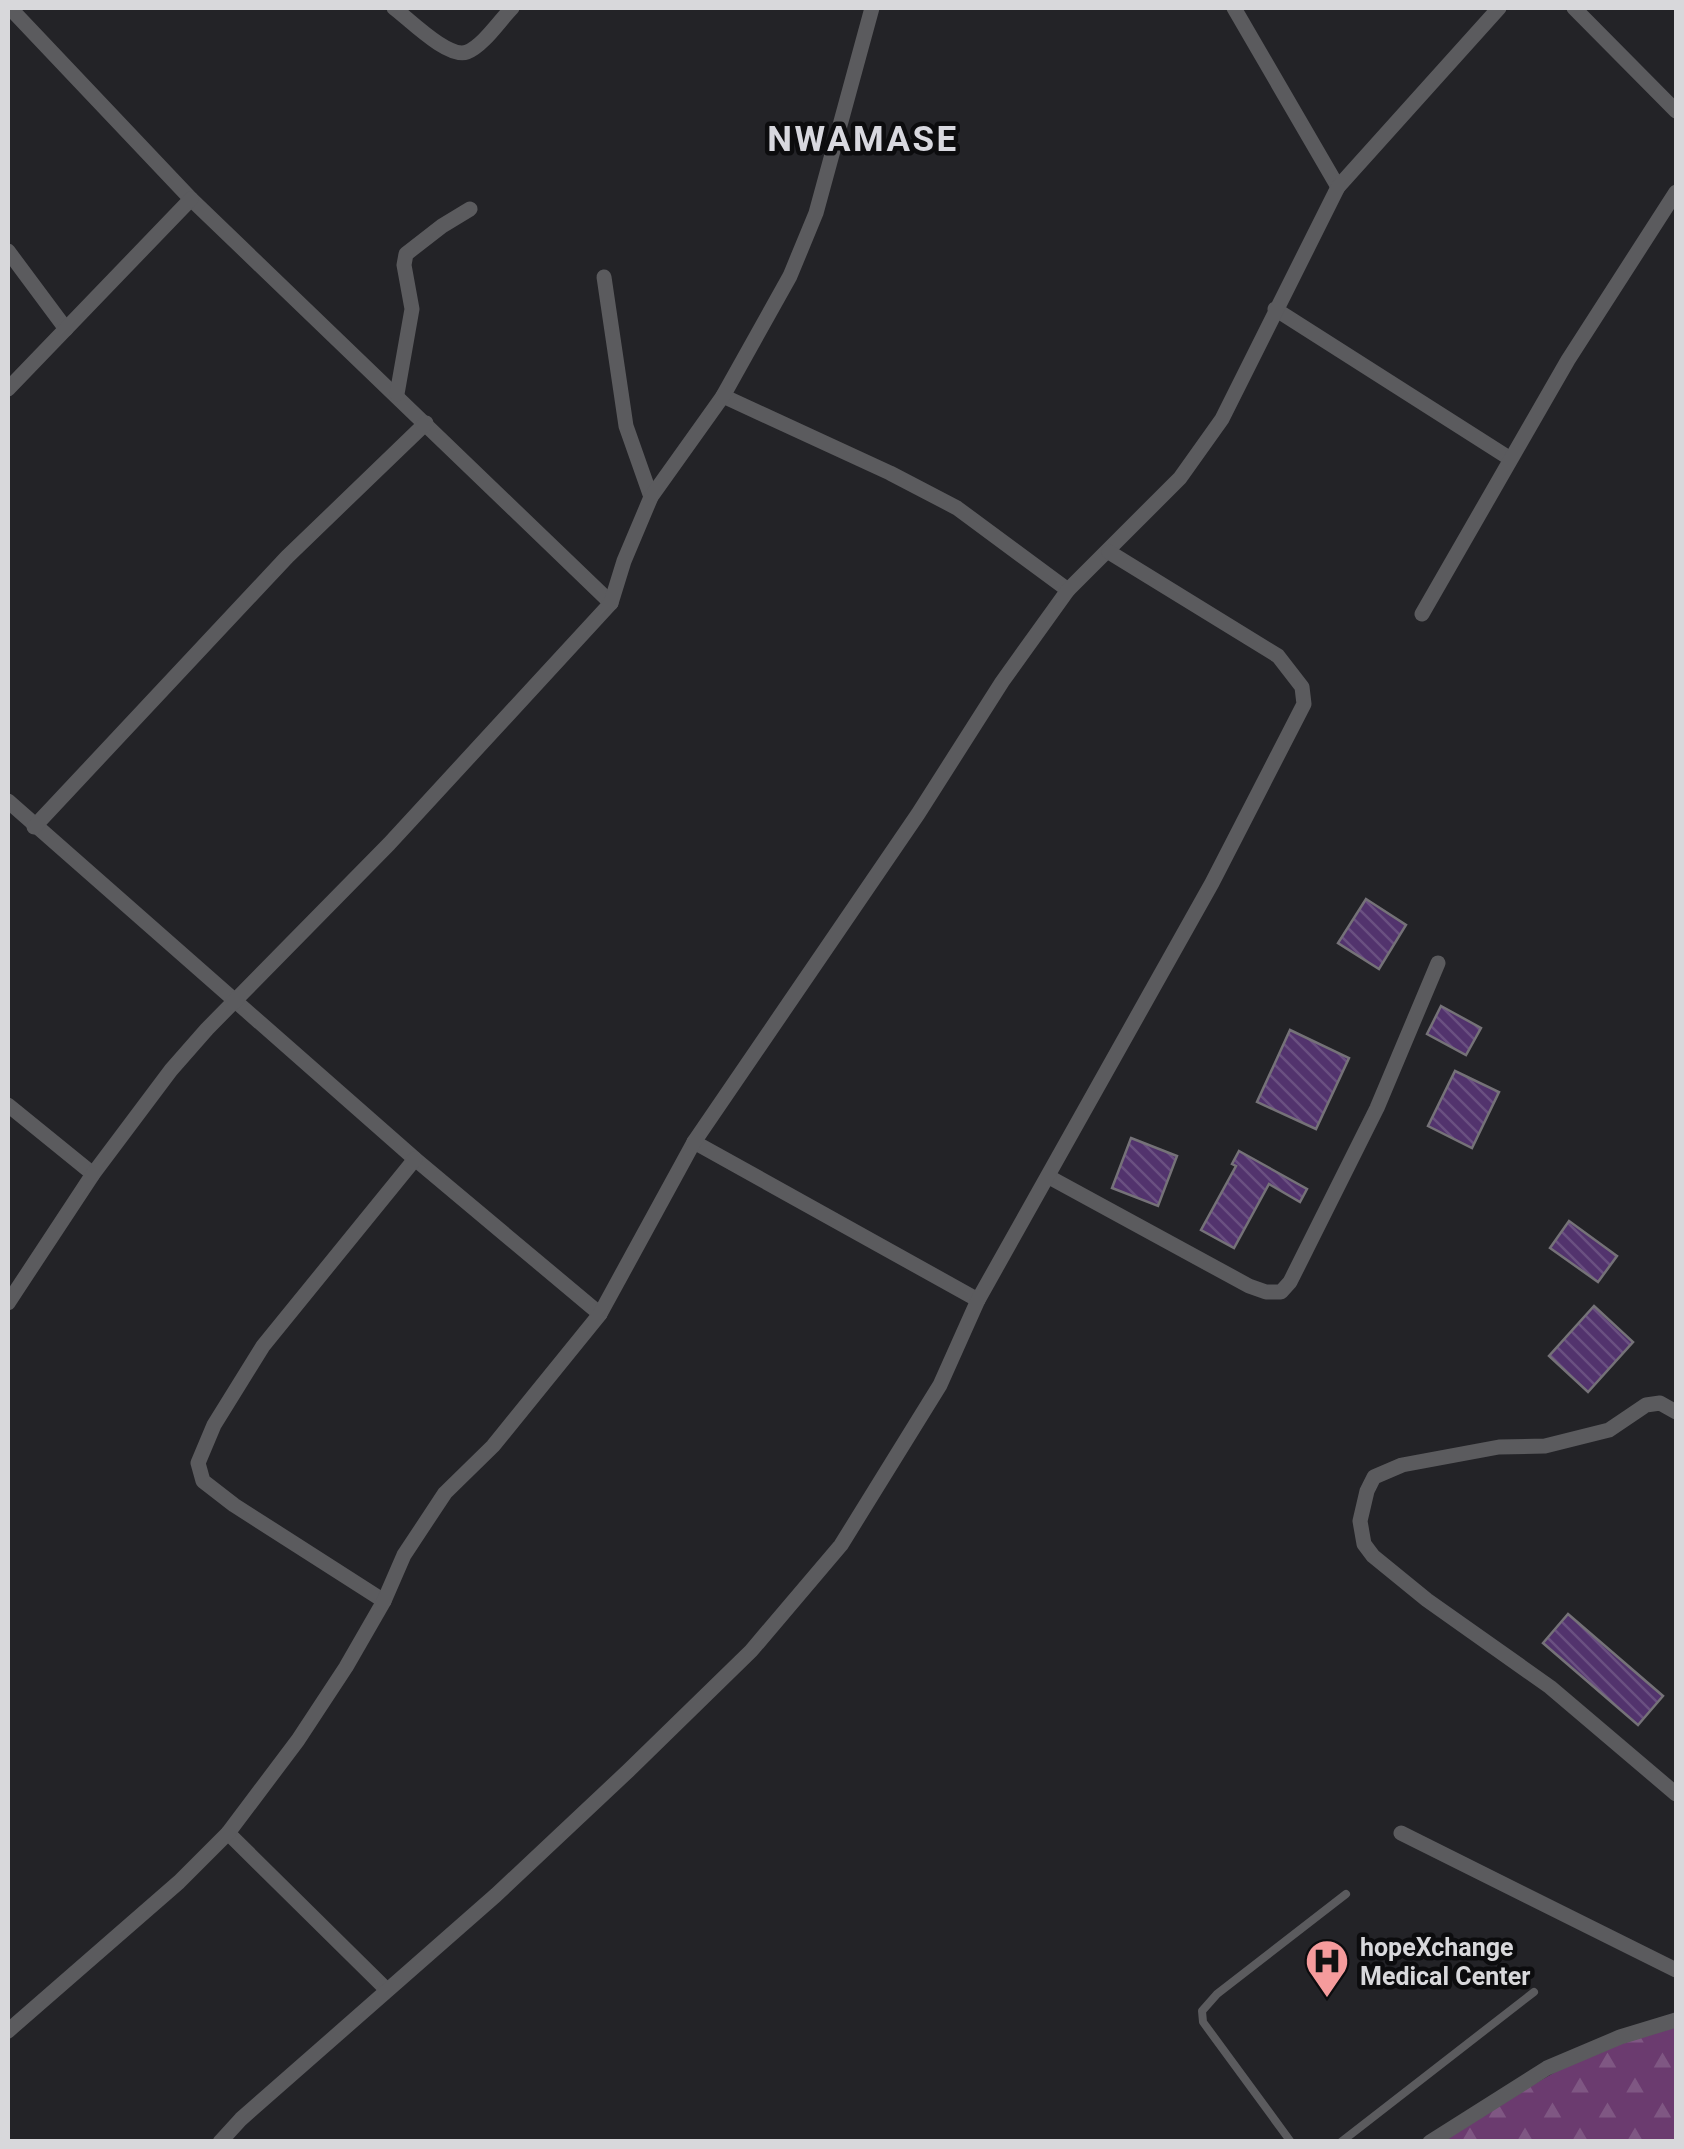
<svg xmlns="http://www.w3.org/2000/svg" width="1684" height="2149" font-family="Roboto,sans-serif">
	<style>
		.forest { fill: url(#forest-firs) }
		.building { fill: url(#building-back-hatch); stroke: #757278; stroke-width: 2.5 }
		.lines { fill: none; stroke-linecap: round; stroke-linejoin: round }
		.lane { stroke: #5b5b5e; stroke-width: 8 }
		.street { stroke: #5b5b5e; stroke-width: 15 }
		.labels { text-anchor: middle; dominant-baseline: central; stroke-width: 9; stroke-linejoin: round; paint-order: stroke }
		.poi-label { font-size: 25px; font-weight: bold; fill: #d8d8db; stroke: #0c0c0e; text-anchor: start }
		.district-label { font-size: 35px; font-weight: bold; letter-spacing: 2.5px; fill: #d8d8df; stroke: #0c0c0e }
	</style>
	<defs>
		<pattern id="forest-firs" width="22" height="20" patternUnits="userSpaceOnUse" patternTransform="scale(2.5)"><rect width="22" height="20" fill="#6b3b6f"/><path d="M5 1l3.5 6h-7zM16 11l3.5 6h-7z" fill="#7f5783"/></pattern>
		<pattern id="building-back-hatch" width="6" height="6" patternUnits="userSpaceOnUse" patternTransform="scale(2.5)"><rect width="6" height="6" fill="#52336d"/><path d="M-1 5l2 2M0 0l6 6M5-1l2 2" fill="none" stroke="#6a5081"/></pattern>
	</defs>
	<rect width="100%" height="100%" fill="#232327"/>
	<path class="forest" d="M1676 2027V2141L1433 2142 1585 2055Z"/>
	<g class="building">
		<path d="M1366 899 1406 925 1379 969 1338 943Z"/>
		<path d="M1441 1006 1481 1028 1466 1055 1427 1034Z"/>
		<path d="M1290 1030 1349 1058 1316 1129 1257 1102Z"/>
		<path d="M1455 1071 1499 1092 1472 1148 1428 1126Z"/>
		<path d="M1131 1138 1177 1156 1158 1206 1112 1188Z"/>
		<path d="M1239 1151 1307 1189 1300 1202 1269 1184 1234 1248 1201 1230 1236 1166 1232 1164Z"/>
		<path d="M1569 1221 1617 1256 1598 1282 1550 1248Z"/>
		<path d="M1594 1306 1633 1342 1588 1392 1549 1356Z"/>
		<path d="M1568 1614 1663 1696 1638 1725 1543 1643Z"/>
	</g>
	<g class="lines">
		<g class="lane">
			<path d="M1291 2142 1203 2022 1202 2011 1217 1994 1346 1894"/>
			<path d="M1341 2142 1534 1992"/>
		</g>
		<g class="street">
			<path d="M10 8 191 199 611 603"/>
			<path d="M394 8C409 19 448 59 467 52 483 46 500 20 512 8"/>
			<path d="M1234 8 1338 187"/>
			<path d="M1574 8 1676 111"/>
			<path d="M8 251 66 329"/>
			<path d="M604 277 626 426 651 497"/>
			<path d="M1275 309 1509 458"/>
			<path d="M8 389 191 199"/>
			<path d="M397 394 412 309 404 265 406 254 442 226 470 209"/>
			<path d="M723 396 890 473 957 508 1068 590"/>
			<path d="M1422 614 1568 360 1676 192"/>
			<path d="M8 801 415 1159 600 1314"/>
			<path d="M34 827 287 557 426 423"/>
			<path d="M8 1105 93 1174"/>
			<path d="M694 1142 978 1300"/>
			<path d="M1049 1177 1249 1286 1266 1292H1281L1290 1282 1377 1108 1438 963"/>
			<path d="M8 1303 93 1174 171 1070 207 1029 389 844 611 603 624 561 651 497 723 396 790 276 816 213 872 8"/>
			<path d="M1676 1412 1660 1403 1646 1405 1609 1430 1545 1446 1499 1447 1402 1465 1374 1477 1367 1491 1360 1521 1364 1544 1373 1556 1427 1600 1550 1687 1676 1794"/>
			<path d="M384 1601 234 1505 203 1481 198 1463 214 1425 263 1346 415 1159"/>
			<path d="M228 1833 387 1990"/>
			<path d="M1401 1833 1676 1970"/>
			<path d="M8 2031 179 1882 228 1833 298 1740 346 1667 384 1601 404 1555 445 1493 493 1446 600 1314 694 1142 918 814 1002 682 1068 590 1180 478 1222 419 1338 187 1499 8"/>
			<path d="M220 2142 241 2119 496 1895 628 1771 751 1651 841 1545 940 1385 978 1300 1212 883 1304 704 1302 687 1278 656 1109 552"/>
			<path d="M1430 2142 1547 2068 1620 2037 1676 2020"/>
		</g>
	</g>
	<defs>
		<g id="hospital-pin" transform="scale(2.25)"><path d="M0 17L-7.5 6A9.5 9.5 0 1 1 7.5 6Z" fill="#f59b9c" stroke="#0c0c0e"/><path d="M-5-5h3v3.5h4V-5h3V5h-3V1.5h-4V5h-3Z" fill="#111"/></g>
	</defs>
	<g fill-rule="evenodd">
		<use href="#hospital-pin" x="1327" y="1961"/>
	</g>
	<g class="labels">
		<g class="poi-label">
			<text x="1360" y="1947">hopeXchange<tspan x="1360" dy="29">Medical Center</tspan></text>
		</g>
		<g class="district-label">
			<text x="863" y="139">NWAMASE</text>
		</g>
	</g>
	<rect width="1684" height="2149" fill="none" stroke="#d8d8db" stroke-width="20"/>
</svg>
